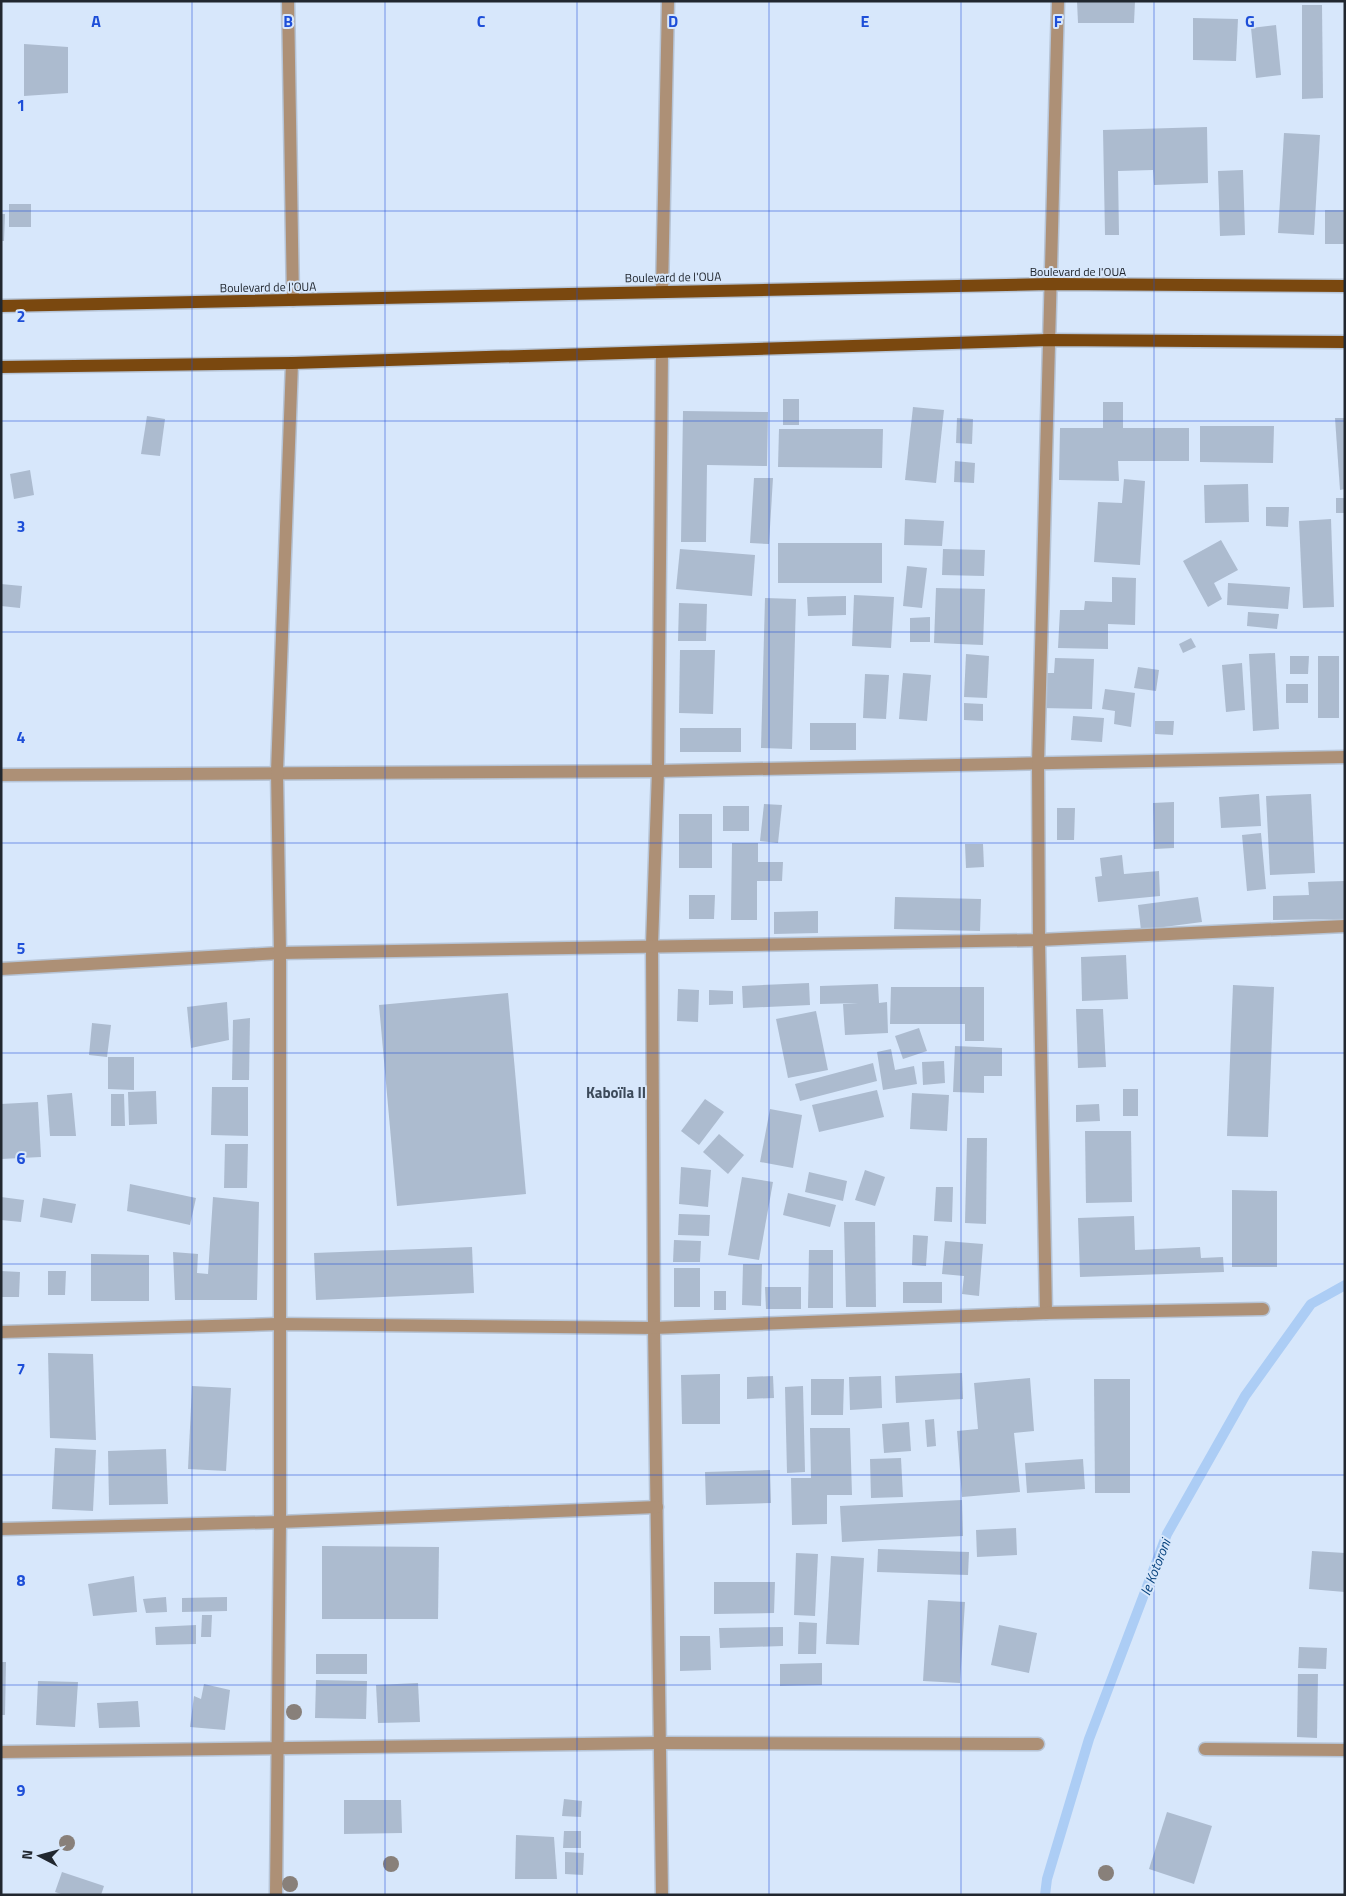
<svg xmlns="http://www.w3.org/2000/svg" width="1346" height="1896" font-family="'Titillium Web',sans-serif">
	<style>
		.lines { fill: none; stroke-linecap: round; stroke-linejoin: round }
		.stream { stroke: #accdf5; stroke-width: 10 }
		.building { fill: #acbbcf }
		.minor-casing { stroke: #b6c4d6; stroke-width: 15 }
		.major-casing { stroke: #b6c4d6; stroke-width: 15 }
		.minor { stroke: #ad9076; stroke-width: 12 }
		.major { stroke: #7a480f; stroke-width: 12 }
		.tree { fill: #88807a }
		.grid { fill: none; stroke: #1d4ed8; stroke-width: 1; stroke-opacity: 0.55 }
		.labels { text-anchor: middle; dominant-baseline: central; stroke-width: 4; stroke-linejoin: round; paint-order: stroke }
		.street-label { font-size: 12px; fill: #21272f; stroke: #d7e7fb }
		.water-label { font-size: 14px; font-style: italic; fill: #09447f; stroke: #d7e7fb }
		.quarter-label { font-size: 15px; font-weight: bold; fill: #3c4a5a; stroke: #d7e7fb }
		.grid-label { font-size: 16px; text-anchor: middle; font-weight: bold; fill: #1d4ed8; stroke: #d7e7fb; stroke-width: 4; stroke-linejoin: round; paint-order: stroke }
	</style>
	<rect width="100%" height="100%" fill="#d7e7fb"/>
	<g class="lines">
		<path class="stream" d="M1045 1895 1047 1879 1089 1739 1167 1534 1245 1396 1311 1304 1345 1285"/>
	</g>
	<g class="building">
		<path d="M1077 1H1135L1134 23H1078Z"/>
		<path d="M1302 5H1322L1323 98 1302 99Z"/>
		<path d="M1193 18 1238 19 1236 61 1193 60Z"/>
		<path d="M1276 25 1281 75 1256 78 1251 28Z"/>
		<path d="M24 44 68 47V93L24 96Z"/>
		<path d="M1207 127 1208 183 1154 185 1153 170 1118 171 1119 235H1105L1103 130Z"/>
		<path d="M1284 133 1320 135 1314 235 1278 233Z"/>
		<path d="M1243 170 1245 235 1220 236 1218 171Z"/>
		<rect x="9" y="204" width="22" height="23"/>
		<rect x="1325" y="210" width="20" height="34"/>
		<path d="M1 214H5L4 241H1Z"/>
		<rect x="783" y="399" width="16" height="26"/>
		<path d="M1103 402H1123V428H1189V461H1118L1119 481 1059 480 1060 428H1103Z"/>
		<path d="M913 407 944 410 936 483 905 480Z"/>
		<path d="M683 411 768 412 767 466 707 465 706 542H681Z"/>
		<path d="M147 416 165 419 160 456 141 454Z"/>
		<path d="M957 418 973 419 972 444 956 443Z"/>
		<path d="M1335 418H1345V489L1340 490Z"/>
		<path d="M1200 426H1274L1273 463 1200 462Z"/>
		<path d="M779 429H883L882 468 778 467Z"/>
		<path d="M955 461 975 463 974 483 954 482Z"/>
		<path d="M30 470 34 495 14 499 10 474Z"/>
		<path d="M754 478H773L769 544 750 543Z"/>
		<path d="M1124 479 1145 481 1140 565 1094 562 1098 502 1122 503Z"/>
		<path d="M1248 484 1249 522 1205 523 1204 485Z"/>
		<rect x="1336" y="498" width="9" height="15"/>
		<path d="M1266 507H1289L1288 527 1266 526Z"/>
		<path d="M905 519 944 521 942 546 904 545Z"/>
		<path d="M1331 519 1334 607 1303 608 1299 521Z"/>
		<path d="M1221 540 1238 570 1214 583 1222 599 1208 607 1183 561Z"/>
		<rect x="778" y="543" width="104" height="40"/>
		<path d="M680 549 755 555 752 596 676 589Z"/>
		<path d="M943 549 985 550 984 576 942 575Z"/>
		<path d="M907 566 927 568 922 608 903 606Z"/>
		<path d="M1112 577 1136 578 1135 625 1108 624V649L1058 648 1060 610H1084L1085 601 1112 602Z"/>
		<path d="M1228 583 1290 587 1288 609 1227 605Z"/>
		<path d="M1 584 22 586 20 608 1 606Z"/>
		<path d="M936 588 985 589 983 645 934 643Z"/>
		<path d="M854 595 894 597 891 648 852 646Z"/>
		<path d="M846 596V615L808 616 807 597Z"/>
		<path d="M765 598 796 599 792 749 761 748Z"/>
		<path d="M679 603 707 604 706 641H678Z"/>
		<path d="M1248 612 1279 614 1277 629 1247 626Z"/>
		<path d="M930 617V642H910V618Z"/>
		<path d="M1191 638 1196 647 1183 653 1179 644Z"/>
		<path d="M680 650H715L713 714 679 713Z"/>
		<path d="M1275 653 1279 729 1253 731 1249 654Z"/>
		<path d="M966 654 989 656 987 698 964 697Z"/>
		<path d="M1290 656H1309L1308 674H1290Z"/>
		<rect x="1318" y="656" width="21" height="62"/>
		<path d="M1055 658 1094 659 1092 709 1041 708 1042 673H1054Z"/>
		<path d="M1242 663 1245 710 1226 712 1222 665Z"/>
		<path d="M1138 667 1159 670 1156 691 1134 688Z"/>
		<path d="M903 673 931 675 927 721 899 719Z"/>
		<path d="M865 674 889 675 886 719 863 718Z"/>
		<rect x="1286" y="684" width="22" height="19"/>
		<path d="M1105 689 1135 693 1131 727 1114 724 1115 711 1102 709Z"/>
		<path d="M964 703 983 704V721L964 720Z"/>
		<path d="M1073 716 1104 718 1102 742 1071 740Z"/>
		<path d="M1155 721H1174L1173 735 1155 734Z"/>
		<rect x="810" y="723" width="46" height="27"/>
		<rect x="680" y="728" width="61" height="24"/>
		<path d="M1259 794 1261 826 1221 828 1219 797Z"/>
		<path d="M1311 794 1315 873 1270 875 1266 796Z"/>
		<path d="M1174 802V848L1154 849 1153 803Z"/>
		<path d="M764 804 782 805 778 843 760 841Z"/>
		<rect x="723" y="806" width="26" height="25"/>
		<path d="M1057 808H1075L1074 840H1057Z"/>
		<rect x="679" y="814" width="33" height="54"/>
		<path d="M1261 833 1266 889 1247 891 1242 835Z"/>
		<path d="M732 843H758V862H783L782 881H757V920H731Z"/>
		<path d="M965 844H983L984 867 966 868Z"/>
		<path d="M1122 855 1124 874 1159 871 1160 896 1098 902 1095 877 1102 876 1100 858Z"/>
		<path d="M1345 881V919L1273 920V896L1309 895 1308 882Z"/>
		<path d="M689 895H715L714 919H689Z"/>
		<path d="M895 897 981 899 980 931 894 929Z"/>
		<path d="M1198 897 1202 922 1141 930 1138 905Z"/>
		<path d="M818 911V933L774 934V912Z"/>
		<path d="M1126 955 1128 999 1082 1001 1081 957Z"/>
		<path d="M809 983 810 1005 743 1008 742 986Z"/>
		<path d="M878 984 879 1003 887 1002 888 1033 845 1035 843 1004 858 1003 820 1004V986Z"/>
		<path d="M1233 985 1274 987 1268 1137 1227 1136Z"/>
		<path d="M891 987H984V1041H965V1024H890Z"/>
		<path d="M678 989 699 990 698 1022 677 1021Z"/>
		<path d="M709 990 733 991V1004L709 1005Z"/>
		<path d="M508 993 526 1194 397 1206 379 1005Z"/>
		<path d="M227 1002 229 1040 191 1048 187 1007Z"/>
		<path d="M1076 1009H1103L1106 1067 1078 1068Z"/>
		<path d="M816 1011 828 1070 788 1078 776 1019Z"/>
		<path d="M250 1018 249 1080H232L233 1020Z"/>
		<path d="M92 1023 111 1025 107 1057 89 1055Z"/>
		<path d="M919 1028 927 1051 903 1059 895 1036Z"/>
		<path d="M955 1046 1002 1048V1076H984V1093L953 1092Z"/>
		<path d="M891 1049 895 1070 914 1066 917 1084 883 1090 877 1052Z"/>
		<path d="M108 1057H134V1090L108 1089Z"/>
		<path d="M944 1061 945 1083 923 1085 922 1062Z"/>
		<path d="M873 1063 877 1081 800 1101 795 1084Z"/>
		<path d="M212 1087H248V1136L211 1135Z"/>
		<rect x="1123" y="1089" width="15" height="27"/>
		<path d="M877 1090 884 1117 819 1132 812 1105Z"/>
		<path d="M156 1091 157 1124 129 1125 128 1092Z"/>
		<path d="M72 1093 76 1136H50L47 1095Z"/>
		<path d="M912 1093 949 1095 947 1131 910 1129Z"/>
		<path d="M111 1094H124L125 1126H111Z"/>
		<path d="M705 1099 724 1112 699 1145 681 1131Z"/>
		<path d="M38 1102 41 1157 1 1159V1104Z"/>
		<path d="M1099 1104 1100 1121 1076 1122V1105Z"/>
		<path d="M770 1109 802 1115 793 1168 760 1162Z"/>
		<path d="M1085 1131H1131L1132 1202 1086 1203Z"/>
		<path d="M719 1134 744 1155 728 1174 703 1152Z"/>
		<path d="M967 1138H987L986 1224 965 1223Z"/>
		<path d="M225 1144H248L247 1188H224Z"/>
		<path d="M681 1167 711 1170 708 1207 679 1204Z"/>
		<path d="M865 1170 885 1177 875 1206 855 1200Z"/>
		<path d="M809 1172 847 1181 843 1201 805 1192Z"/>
		<path d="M742 1177 773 1182 759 1260 728 1255Z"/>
		<path d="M130 1184 196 1198 190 1225 127 1211Z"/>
		<path d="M936 1187H953L952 1222 934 1221Z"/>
		<path d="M1232 1190 1277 1191V1267H1232Z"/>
		<path d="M788 1193 836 1205 830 1227 783 1215Z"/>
		<path d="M1 1197 24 1200 21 1222 1 1220Z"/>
		<path d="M213 1197 259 1202 257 1300H175L173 1252 198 1254 197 1273 208 1274Z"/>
		<path d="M43 1198 76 1204 72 1223 40 1217Z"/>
		<path d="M679 1214 710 1215 709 1236 678 1235Z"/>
		<path d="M1134 1216 1135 1250 1200 1247 1201 1258 1223 1257 1224 1272 1080 1277 1078 1218Z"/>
		<path d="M844 1222H875L876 1307H846Z"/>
		<path d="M913 1235 928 1236 926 1266 912 1265Z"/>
		<path d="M674 1240 701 1241 700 1262H673Z"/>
		<path d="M945 1241 983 1244 979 1296 962 1294 964 1276 942 1274Z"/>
		<path d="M472 1247 474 1293 316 1300 314 1253Z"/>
		<path d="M809 1250H833V1308H808Z"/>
		<path d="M91 1254 149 1255V1301H91Z"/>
		<path d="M743 1264H762L761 1306 742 1305Z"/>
		<rect x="674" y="1268" width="26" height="39"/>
		<path d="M1 1271 20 1272 19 1297H1Z"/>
		<path d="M48 1271H66L65 1295H48Z"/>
		<rect x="903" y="1282" width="39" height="21"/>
		<path d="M765 1287H801V1309H766Z"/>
		<rect x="714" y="1291" width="12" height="19"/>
		<path d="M48 1353 93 1354 96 1440 50 1438Z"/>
		<path d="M962 1373 963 1399 896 1403 895 1376Z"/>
		<path d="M720 1374V1424H682L681 1375Z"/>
		<path d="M773 1376 774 1398 747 1399V1377Z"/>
		<path d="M881 1376 882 1408 850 1410 849 1377Z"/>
		<path d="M1030 1378 1034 1431 1014 1433 1020 1492 962 1497 957 1431 978 1429 974 1383Z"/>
		<path d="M811 1379H844L843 1415H811Z"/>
		<path d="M1094 1379H1130V1493H1095Z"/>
		<path d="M192 1386 231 1388 226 1471 188 1469Z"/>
		<path d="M803 1386 805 1472 787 1473 785 1387Z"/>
		<path d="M934 1419 936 1446 927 1447 925 1420Z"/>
		<path d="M909 1422 911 1451 884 1453 882 1424Z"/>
		<path d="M810 1428H850L852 1495H827V1524L792 1525 791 1478H811Z"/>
		<path d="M55 1448 96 1450 93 1511 52 1509Z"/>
		<path d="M166 1449 168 1504 109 1505 108 1451Z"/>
		<path d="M901 1458 903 1497 871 1498 870 1459Z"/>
		<path d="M1083 1459 1085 1489 1027 1493 1025 1463Z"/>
		<path d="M770 1470 771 1503 706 1505 705 1472Z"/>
		<path d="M962 1500 963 1536 842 1542 840 1506Z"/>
		<path d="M1016 1528 1017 1555 977 1557 976 1530Z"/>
		<path d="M322 1546 439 1547 438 1619H322Z"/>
		<path d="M878 1549 969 1552 968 1575 877 1572Z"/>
		<path d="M1312 1551 1345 1553V1592L1309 1589Z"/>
		<path d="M796 1553 818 1554 815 1616 794 1615Z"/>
		<path d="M831 1556 864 1558 859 1645 826 1644Z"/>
		<path d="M134 1576 137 1612 93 1616 88 1584Z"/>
		<path d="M714 1582H775L774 1613 714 1614Z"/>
		<path d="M166 1597 167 1612 146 1613 143 1599Z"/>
		<path d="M227 1597V1611L182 1612V1598Z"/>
		<path d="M928 1600 965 1602 960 1683 923 1681Z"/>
		<path d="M202 1615H212L211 1637H201Z"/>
		<path d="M799 1622 817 1623 816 1654H798Z"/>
		<path d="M196 1625V1644L156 1645 155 1627Z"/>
		<path d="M999 1625 1037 1633 1029 1673 991 1665Z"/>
		<path d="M783 1627V1646L720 1648 719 1628Z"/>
		<path d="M680 1636H710L711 1670 680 1671Z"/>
		<path d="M1299 1647 1327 1648 1326 1669 1298 1668Z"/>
		<rect x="316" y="1654" width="51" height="20"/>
		<path d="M1 1662H6L5 1715H1Z"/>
		<path d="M822 1663V1685L780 1686V1664Z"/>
		<path d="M1298 1674H1318L1317 1738 1297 1737Z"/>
		<path d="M316 1680 367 1681 366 1719 315 1718Z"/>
		<path d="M38 1681 78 1682 75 1727 36 1725Z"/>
		<path d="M418 1683 420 1722 378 1723 376 1685Z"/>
		<path d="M204 1684 230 1690 225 1730 190 1727 194 1696 201 1699Z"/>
		<path d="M138 1701 140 1727 99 1728 97 1703Z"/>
		<path d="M564 1799 582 1801 581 1817 562 1816Z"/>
		<path d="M344 1800H401L402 1833 344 1834Z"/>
		<path d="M1167 1812 1212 1826 1194 1884 1149 1869Z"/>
		<path d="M564 1831H581V1848H563Z"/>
		<path d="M516 1835 554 1837 557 1879H515Z"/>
		<path d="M565 1852 584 1853 583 1875 565 1874Z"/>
		<path d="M62 1872 104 1886 101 1895H64L55 1892Z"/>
	</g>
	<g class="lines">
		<g class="minor-casing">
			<g id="minor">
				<path d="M288 1 293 300"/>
				<path d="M662 291 668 1"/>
				<path d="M662 352 658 771 652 945 654 1328 662 1895"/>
				<path d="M1 775 658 771 1345 757"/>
				<path d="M1 969 280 953 1039 940 1345 926"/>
				<path d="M1046 1313 1039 940 1038 764 1058 1"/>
				<path d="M1 1332 278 1324 654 1328 1046 1313 1263 1309"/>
				<path d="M1 1529 280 1522 657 1507"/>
				<path d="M1205 1749 1345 1750"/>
				<path d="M1 1752 658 1743 1038 1744"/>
				<path d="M276 1895 280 1522V953L277 772 292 363"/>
			</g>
		</g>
		<g class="major-casing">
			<g id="major">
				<path d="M1 306 1050 284 1345 286"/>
				<path d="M1 367 292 363 1048 340 1345 342"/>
			</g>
		</g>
		<use href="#minor" class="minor"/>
		<use href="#major" class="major"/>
	</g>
	<g class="tree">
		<circle cx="294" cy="1712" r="8"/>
		<circle cx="67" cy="1843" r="8"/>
		<circle cx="391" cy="1864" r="8"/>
		<circle cx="1106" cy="1873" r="8"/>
		<circle cx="290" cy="1884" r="8"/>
	</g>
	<path class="grid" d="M192 1V1895M385 1V1895M577 1V1895M769 1V1895M961 1V1895M1154 1V1895M1 211H1345M1 421H1345M1 632H1345M1 843H1345M1 1053H1345M1 1264H1345M1 1475H1345M1 1685H1345"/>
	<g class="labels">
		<g class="street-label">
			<text x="1078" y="271">Boulevard de l'OUA</text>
			<text transform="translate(673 277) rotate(-1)">Boulevard de l'OUA</text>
			<text transform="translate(268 287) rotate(-1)">Boulevard de l'OUA</text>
		</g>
		<g class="water-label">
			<text transform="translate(1155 1567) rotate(-69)">le Kotoroni</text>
		</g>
		<g class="quarter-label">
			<text x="616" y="1092">Kaboïla II</text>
		</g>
	</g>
	<g class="grid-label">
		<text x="96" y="27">A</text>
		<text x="288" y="27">B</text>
		<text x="481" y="27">C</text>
		<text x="673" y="27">D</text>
		<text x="865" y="27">E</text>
		<text x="1058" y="27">F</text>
		<text x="1250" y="27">G</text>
		<text x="21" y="111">1</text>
		<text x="21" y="322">2</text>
		<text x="21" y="532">3</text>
		<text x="21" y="743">4</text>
		<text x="21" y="954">5</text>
		<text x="21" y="1164">6</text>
		<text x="21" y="1375">7</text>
		<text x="21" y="1586">8</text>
		<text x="21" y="1796">9</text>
	</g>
	<rect width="1346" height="1896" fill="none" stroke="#21272f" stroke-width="5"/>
	<g transform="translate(40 1856) rotate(276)" stroke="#d7e7fb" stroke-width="4" paint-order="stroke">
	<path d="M0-4L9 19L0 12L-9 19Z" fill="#21272f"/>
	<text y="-8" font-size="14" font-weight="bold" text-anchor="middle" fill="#21272f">N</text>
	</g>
</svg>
